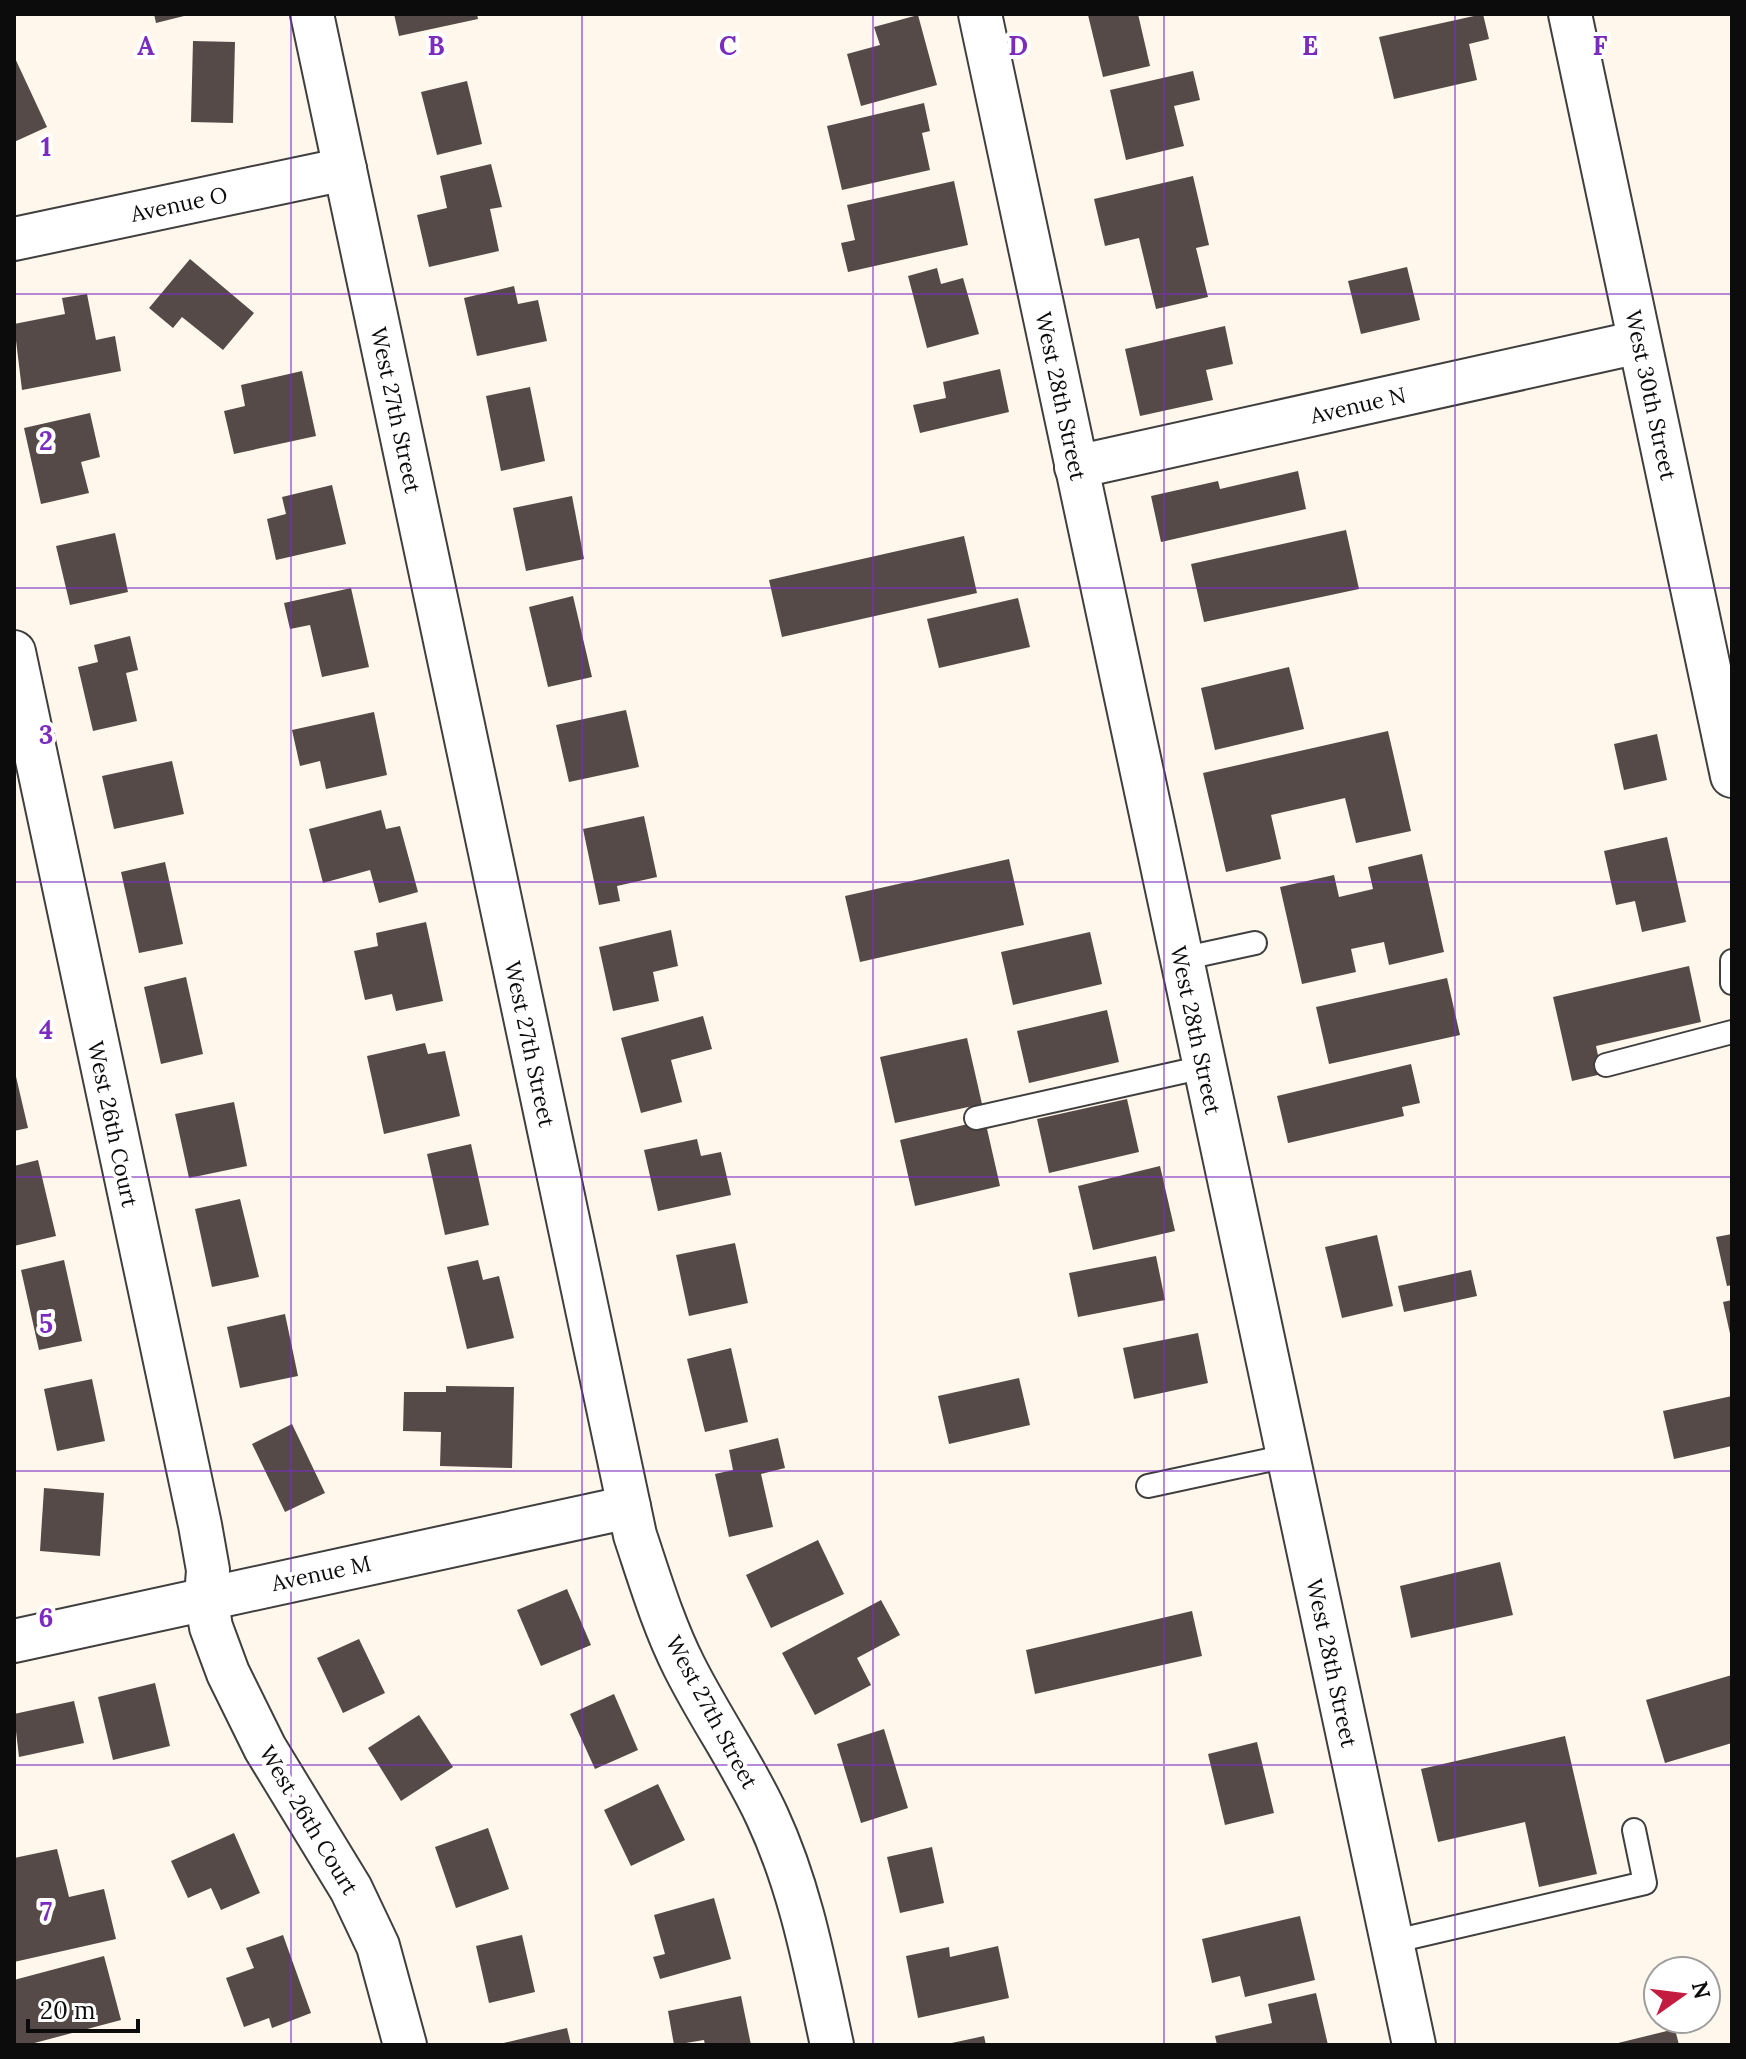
<svg xmlns="http://www.w3.org/2000/svg" width="1746" height="2059" font-family="Lora,serif">
	<style>
		.building { fill: #554a47 }
		.lines { fill: none; stroke-linecap: round; stroke-linejoin: round }
		.service-casing { stroke: #3f3f3f; stroke-width: 26 }
		.minor-casing { stroke: #3f3f3f; stroke-width: 46 }
		.service { stroke: #fff; stroke-width: 22 }
		.minor { stroke: #fff; stroke-width: 42 }
		.grid { fill: none; stroke: #7b2cbf; stroke-width: 2; stroke-opacity: 0.55 }
		.labels { text-anchor: middle; dominant-baseline: central; stroke-width: 8; stroke-linejoin: round; paint-order: stroke }
		.street-label { font-size: 22px; fill: #0c0c0c; stroke: #fff }
		.grid-label { font-size: 26px; text-anchor: middle; font-weight: bold; fill: #7b2cbf; stroke: #fff; stroke-width: 8; stroke-linejoin: round; paint-order: stroke }
	</style>
	<rect width="100%" height="100%" fill="#fff7eb"/>
	<g class="building">
		<path d="M154 14H188V15L156 23Z"/>
		<path d="M394 14H477L478 19 399 36Z"/>
		<path d="M1138 14 1150 66 1103 77 1088 15Z"/>
		<path d="M1483 14 1489 39 1469 44 1477 80 1394 99 1379 37Z"/>
		<path d="M918 15 937 85 861 106 847 54 880 45 874 27Z"/>
		<path d="M193 41 235 42 233 123 191 122Z"/>
		<path d="M14 56 47 127 14 142Z"/>
		<path d="M1193 71 1200 100 1174 106 1184 146 1126 160 1110 90Z"/>
		<path d="M467 81 482 144 437 155 421 92Z"/>
		<path d="M924 103 930 131 922 133 930 170 842 190 827 126Z"/>
		<path d="M491 164 502 207 490 209 499 251 429 267 417 215 447 208 440 176Z"/>
		<path d="M1193 176 1209 245 1196 248 1208 297 1156 309 1139 238 1105 246 1094 199Z"/>
		<path d="M954 181 968 245 848 272 841 243 855 240 847 205Z"/>
		<path d="M190 259 254 313 223 350 182 317 173 328 149 308Z"/>
		<path d="M1407 267 1420 320 1361 334 1348 281Z"/>
		<path d="M937 268 941 284 963 278 979 334 927 348 908 276Z"/>
		<path d="M514 286 518 304 538 300 547 341 477 356 464 298Z"/>
		<path d="M87 294 96 340 115 336 121 371 22 390 14 324 65 314 62 298Z"/>
		<path d="M1225 326 1233 364 1206 370 1213 400 1140 416 1125 349Z"/>
		<path d="M1000 369 1009 412 920 433 913 405 946 398 943 382Z"/>
		<path d="M302 371 316 436 234 454 224 411 245 406 241 385Z"/>
		<path d="M530 387 545 461 501 471 486 396Z"/>
		<path d="M90 413 100 457 81 462 89 493 41 504 24 428Z"/>
		<path d="M1298 471 1306 509 1161 542 1151 496 1218 481 1220 489Z"/>
		<path d="M332 485 346 544 276 560 267 519 286 514 282 497Z"/>
		<path d="M572 496 584 559 526 571 513 508Z"/>
		<path d="M1346 530 1359 589 1204 622 1191 564Z"/>
		<path d="M115 533 128 592 70 605 56 546Z"/>
		<path d="M964 536 977 593 782 637 769 580Z"/>
		<path d="M351 588 369 667 322 677 310 625 290 629 284 603Z"/>
		<path d="M573 596 592 677 548 687 529 607Z"/>
		<path d="M1018 598 1030 647 939 668 927 619Z"/>
		<path d="M130 636 138 670 126 673 137 721 93 731 78 667 98 662 94 645Z"/>
		<path d="M1289 667 1304 729 1215 750 1201 688Z"/>
		<path d="M626 710 639 767 569 782 556 725Z"/>
		<path d="M374 712 387 775 326 789 320 761 300 766 292 730Z"/>
		<path d="M1388 731 1411 831 1356 843 1345 798 1271 815 1281 859 1226 872 1203 773Z"/>
		<path d="M1657 734 1667 780 1624 790 1614 744Z"/>
		<path d="M172 761 184 814 114 829 102 776Z"/>
		<path d="M381 810 386 829 400 826 418 892 379 903 370 870 323 883 309 829Z"/>
		<path d="M644 816 657 877 617 886 620 901 599 905 583 829Z"/>
		<path d="M1667 837 1686 922 1642 932 1635 901 1616 905 1604 851Z"/>
		<path d="M1422 854 1444 952 1389 965 1384 942 1351 949 1356 972 1302 984 1280 887 1334 875 1339 897 1373 889 1368 867Z"/>
		<path d="M1009 859 1024 925 860 962 845 896Z"/>
		<path d="M165 862 183 944 139 953 121 872Z"/>
		<path d="M426 922 443 1001 396 1011 392 994 365 1000 354 951 378 946 376 933Z"/>
		<path d="M671 930 678 966 653 972 659 1001 613 1011 599 947Z"/>
		<path d="M1090 932 1102 984 1013 1005 1001 952Z"/>
		<path d="M1689 966 1701 1022 1596 1046 1602 1074 1572 1081 1553 997Z"/>
		<path d="M186 977 203 1054 161 1064 144 987Z"/>
		<path d="M1447 978 1460 1035 1329 1064 1316 1007Z"/>
		<path d="M1107 1010 1119 1062 1029 1083 1017 1031Z"/>
		<path d="M703 1016 712 1049 671 1060 682 1102 641 1113 621 1038Z"/>
		<path d="M967 1038 982 1104 895 1123 880 1057Z"/>
		<path d="M425 1043 428 1054 445 1051 460 1116 384 1134 367 1056Z"/>
		<path d="M1411 1064 1420 1103 1402 1107 1404 1116 1288 1143 1277 1096Z"/>
		<path d="M14 1068 28 1128 14 1131Z"/>
		<path d="M1127 1099 1139 1152 1049 1173 1037 1119Z"/>
		<path d="M234 1102 247 1166 189 1178 175 1114Z"/>
		<path d="M985 1120 1000 1186 915 1206 900 1140Z"/>
		<path d="M697 1139 701 1156 721 1152 731 1195 658 1211 644 1150Z"/>
		<path d="M471 1144 489 1225 445 1235 427 1154Z"/>
		<path d="M38 1160 56 1236 14 1246V1166Z"/>
		<path d="M1160 1166 1175 1231 1093 1250 1078 1186Z"/>
		<path d="M240 1199 259 1277 212 1287 195 1209Z"/>
		<path d="M1732 1234V1285L1727 1286 1716 1237Z"/>
		<path d="M1377 1235 1393 1306 1342 1318 1325 1247Z"/>
		<path d="M735 1243 748 1303 689 1316 676 1255Z"/>
		<path d="M1156 1256 1165 1300 1078 1317 1069 1273Z"/>
		<path d="M64 1260 82 1341 39 1350 21 1270Z"/>
		<path d="M478 1260 483 1280 499 1276 514 1338 467 1349 447 1267Z"/>
		<path d="M1471 1270 1477 1296 1404 1312 1398 1286Z"/>
		<path d="M1732 1300V1338H1731L1723 1302Z"/>
		<path d="M285 1314 298 1376 240 1388 227 1327Z"/>
		<path d="M1198 1333 1208 1383 1134 1399 1123 1348Z"/>
		<path d="M731 1348 748 1422 705 1432 687 1359Z"/>
		<path d="M1019 1378 1030 1425 949 1444 938 1396Z"/>
		<path d="M92 1379 105 1441 57 1451 44 1389Z"/>
		<path d="M446 1386 514 1387 512 1468 440 1466 441 1432 403 1431 404 1392H446Z"/>
		<path d="M1732 1396V1446L1674 1459 1663 1411Z"/>
		<path d="M292 1424 325 1493 285 1512 252 1444Z"/>
		<path d="M778 1438 785 1468 761 1474 773 1527 729 1537 715 1474 733 1470 729 1450Z"/>
		<path d="M44 1488 104 1493 100 1556 40 1551Z"/>
		<path d="M818 1540 844 1594 771 1628 746 1575Z"/>
		<path d="M1500 1562 1513 1615 1411 1638 1400 1586Z"/>
		<path d="M567 1589 591 1645 541 1666 517 1610Z"/>
		<path d="M881 1600 900 1635 857 1658 871 1685 815 1715 782 1653Z"/>
		<path d="M1192 1611 1202 1656 1035 1694 1026 1650Z"/>
		<path d="M359 1639 385 1693 343 1713 317 1658Z"/>
		<path d="M1732 1675V1743L1665 1763 1646 1700Z"/>
		<path d="M155 1683 170 1746 113 1760 98 1697Z"/>
		<path d="M614 1694 638 1750 595 1769 570 1714Z"/>
		<path d="M74 1701 84 1743 19 1757 14 1714Z"/>
		<path d="M419 1715 453 1767 401 1801 368 1748Z"/>
		<path d="M884 1729 908 1808 861 1823 837 1744Z"/>
		<path d="M1565 1736 1597 1874 1539 1887 1525 1822 1438 1842 1421 1769Z"/>
		<path d="M1257 1742 1274 1813 1225 1825 1208 1754Z"/>
		<path d="M658 1784 685 1840 631 1866 604 1810Z"/>
		<path d="M488 1828 509 1889 456 1908 435 1847Z"/>
		<path d="M234 1833 260 1893 221 1910 211 1888 188 1898 171 1861Z"/>
		<path d="M932 1847 944 1903 900 1913 887 1857Z"/>
		<path d="M57 1849 69 1897 104 1889 116 1939 14 1962V1858Z"/>
		<path d="M714 1898 731 1959 660 1979 653 1957 665 1954 654 1915Z"/>
		<path d="M1300 1916 1315 1980 1245 1997 1240 1976 1212 1983 1202 1939Z"/>
		<path d="M283 1935 311 2013 272 2028 269 2018 244 2027 226 1978 254 1968 246 1948Z"/>
		<path d="M522 1935 535 1992 489 2003 476 1946Z"/>
		<path d="M998 1946 1009 1998 918 2018 906 1956 949 1947 950 1957Z"/>
		<path d="M104 1956 121 2020 27 2045H14V1980Z"/>
		<path d="M1316 1993 1328 2045H1217L1215 2036 1272 2023 1268 2004Z"/>
		<path d="M741 1996 751 2045H705L704 2040 674 2045 668 2011Z"/>
		<path d="M567 2028 571 2045H499V2044Z"/>
		<path d="M1675 2029 1679 2045H1614V2044Z"/>
		<path d="M984 2036 986 2045H947V2044Z"/>
	</g>
	<g class="lines">
		<g class="service-casing">
			<g id="service">
				<path d="M1181 959 1255 943"/>
				<path d="M1732 961V983"/>
				<path d="M1606 1065 1732 1032"/>
				<path d="M976 1118 1204 1067"/>
				<path d="M1148 1486 1287 1456"/>
				<path d="M1391 1942 1645 1883 1634 1830"/>
			</g>
		</g>
		<g class="minor-casing">
			<g id="minor">
				<path d="M312 14 635 1535C650 1580 663 1624 684 1666 710 1718 743 1764 767 1816 801 1889 815 1967 832 2045"/>
				<path d="M980 14 1414 2045"/>
				<path d="M1570 14 1732 776"/>
				<path d="M14 239 345 169"/>
				<path d="M1076 467 1639 342"/>
				<path d="M14 652 200 1525 208 1570 206 1597 211 1627 228 1673 265 1748 351 1889 378 1946 405 2045"/>
				<path d="M14 1641 629 1507"/>
			</g>
		</g>
		<use href="#service" class="service"/>
		<use href="#minor" class="minor"/>
	</g>
	<path class="grid" d="M291 14V2045M582 14V2045M873 14V2045M1164 14V2045M1455 14V2045M14 294H1732M14 588H1732M14 882H1732M14 1177H1732M14 1471H1732M14 1765H1732"/>
	<g class="labels">
		<g class="street-label">
			<text transform="translate(179 204) rotate(-12)">Avenue O</text>
			<text transform="translate(1651 395) rotate(78)">West 30th Street</text>
			<text transform="translate(1061 396) rotate(78)">West 28th Street</text>
			<text transform="translate(1358 405) rotate(-13)">Avenue N</text>
			<text transform="translate(396 410) rotate(78)">West 27th Street</text>
			<text transform="translate(1196 1030) rotate(78)">West 28th Street</text>
			<text transform="translate(530 1044) rotate(78)">West 27th Street</text>
			<text transform="translate(113 1124) rotate(78)">West 26th Court</text>
			<text transform="translate(321 1573) rotate(-12)">Avenue M</text>
			<text transform="translate(1332 1663) rotate(78)">West 28th Street</text>
			<text transform="translate(712 1712) rotate(62)">West 27th Street</text>
			<text transform="translate(309 1820) rotate(59)">West 26th Court</text>
		</g>
	</g>
	<g class="grid-label">
		<text x="146" y="55">A</text>
		<text x="436" y="55">B</text>
		<text x="728" y="55">C</text>
		<text x="1018" y="55">D</text>
		<text x="1310" y="55">E</text>
		<text x="1600" y="55">F</text>
		<text x="46" y="156">1</text>
		<text x="46" y="450">2</text>
		<text x="46" y="744">3</text>
		<text x="46" y="1039">4</text>
		<text x="46" y="1333">5</text>
		<text x="46" y="1627">6</text>
		<text x="46" y="1921">7</text>
	</g>
	<rect width="1746" height="2059" fill="none" stroke="#0c0c0c" stroke-width="32"/>
	<g transform="translate(1682 1995) rotate(76)"><circle r="38" fill="#ffffff" stroke="#9e9e9e" stroke-width="2"/>
	<path d="M0-6L14 30L0 20L-14 30Z" fill="#c41c41"/>
	<text y="-12" font-size="22" font-weight="bold" text-anchor="middle" fill="#0c0c0c">N</text>
	</g>
	<path d="M28 2019v12h110v-12" fill="none" stroke="#0c0c0c" stroke-width="4"/>
	<text x="40" y="2019" font-size="24" fill="#0c0c0c" stroke="#ffffff" stroke-width="6" paint-order="stroke">20 m</text>
</svg>
